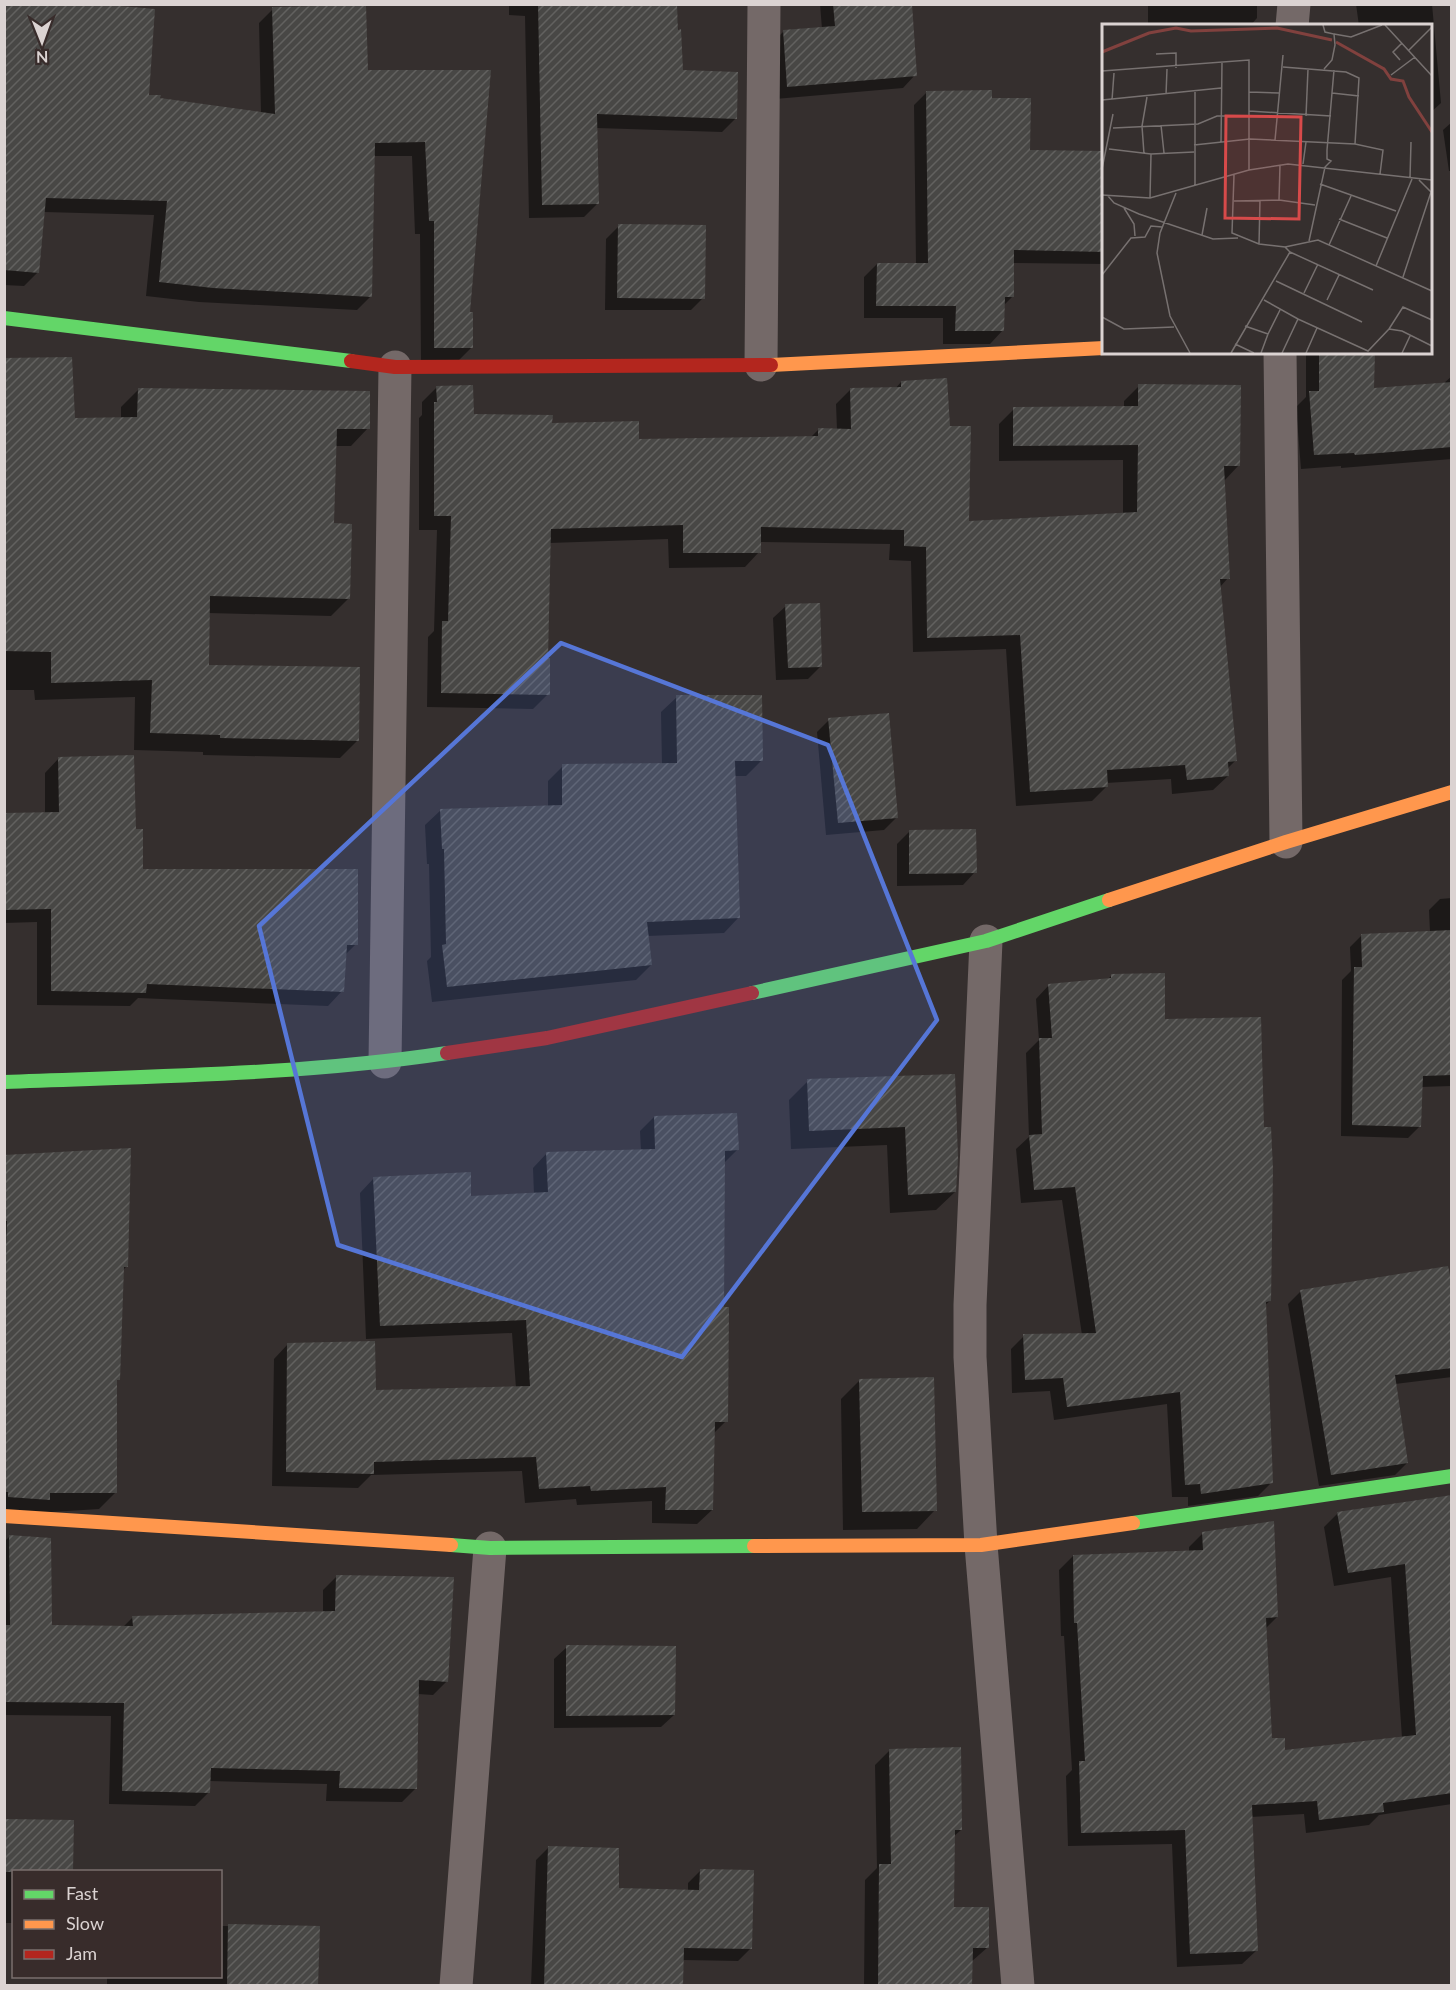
<svg xmlns="http://www.w3.org/2000/svg" width="1456" height="1990" font-family="Lato,sans-serif">
	<style>
		.shadow { fill: #0007 }
		.building { fill: url(#building-hatch) }
		.lines { fill: none; stroke-linecap: round; stroke-linejoin: round }
		.street { stroke: #746968; stroke-width: 33 }
		.fast { stroke: #63d668; stroke-width: 14 }
		.slow { stroke: #ff974d; stroke-width: 14 }
		.jam { stroke: #b3261e; stroke-width: 14 }
		.marked { fill: #5676d6; fill-opacity: 0.2; stroke: #5676d6; stroke-width: 4.5; stroke-linejoin: round }
		.inset-river { fill: none; stroke: #81413e; stroke-width: 3 }
		.inset-road { fill: none; stroke: #777170; stroke-width: 1.5 }
		.view { fill: #d74a4a; fill-opacity: 0.15; stroke: #d74a4a; stroke-width: 3 }
		.inset-edge { fill: none; stroke: #dbd3d2; stroke-width: 3 }
	</style>
	<defs>
		<pattern id="building-hatch" width="6" height="6" patternUnits="userSpaceOnUse" patternTransform="scale(1.5)"><rect width="6" height="6" fill="#484745"/><path d="M-1 1l2-2M0 6l6-6M5 7l2-2" fill="none" stroke="#62615f"/></pattern>
	</defs>
	<rect width="100%" height="100%" fill="#352f2e"/>
	<g class="shadow">
		<path d="M4 4 147 96 159 100 261 114 259 23 273 9 367 72 490 71 469 314 472 347 458 361H421L420 234H415L412 156H374L371 296 357 310 199 302 146 296 154 215 44 212 38 272 24 286 4 285Z"/>
		<path d="M509 4H676L682 72 736 118 722 132 596 128 597 204 584 217 529 218 525 16 509 15Z"/>
		<path d="M820 4H910L915 75 903 88 775 99 771 44 784 31 822 29Z"/>
		<path d="M1148 4H1257V18L1250 26H1148Z"/>
		<path d="M1356 4H1432L1441 103 1430 113V26H1359Z"/>
		<path d="M927 92 991 99 1028 152 1104 153V264L1013 263 1012 297 1003 306V330L990 344H943V318H864V277L877 264H916L914 105Z"/>
		<path d="M1452 122V171H1449L1443 130Z"/>
		<path d="M619 226 703 298 691 310H605L606 239Z"/>
		<path d="M1306 352H1373V389L1443 384 1452 376V459L1341 468V466L1301 469 1296 407 1306 397Z"/>
		<path d="M4 358 73 419H121V407L139 389 368 428 351 446H335L333 525 349 598 331 616 208 613V666L358 740 340 758 203 755V752L134 750 135 697 35 700 34 690H4Z"/>
		<path d="M901 382 948 427 967 523 1123 514V460L999 461V424L1014 409 1124 408V401L1139 386 1239 465 1224 481 1228 578 1220 587 1235 761 1227 769 1228 776 1213 790 1172 794 1171 779 1106 783 1107 786 1092 801 1016 806 1006 649 913 652 911 561 889 560 890 544 759 542V552L745 567 669 568 668 539 549 543 546 659 548 694 533 709 427 707 428 637 434 631 437 530H419V418L422 415V402L437 387 472 416 551 425 638 441 810 438 818 430H837L836 404 851 389H895Z"/>
		<path d="M786 606 820 667 808 679 776 680 773 618Z"/>
		<path d="M677 697 762 760 746 776H734L739 917 724 933 647 936 651 965 636 980 432 1002 427 961 431 957 429 864H427L425 825 441 810 548 807V781L563 766 662 765 661 712Z"/>
		<path d="M829 720 897 817 884 830 826 835 817 732Z"/>
		<path d="M59 758 141 871 356 944 344 956 342 991 328 1006 138 998 130 1006 37 1005V922L4 923V815L45 814V773Z"/>
		<path d="M909 832 975 872 963 885 897 886V844Z"/>
		<path d="M1452 898V1086L1421 1087 1419 1127 1408 1138 1341 1136 1342 980 1351 971 1350 947 1361 936 1430 932 1429 910 1440 899Z"/>
		<path d="M1112 975 1164 1021 1270 1301 1264 1306 1271 1483 1258 1496 1188 1506V1497H1172L1167 1404 1054 1420 1050 1391 1012 1393 1011 1349 1024 1336 1082 1335 1062 1200 1021 1203 1016 1149 1029 1137 1026 1053 1039 1040 1036 999 1049 985 1107 980Z"/>
		<path d="M953 1076 955 1192 936 1210 890 1213 887 1145 791 1149 789 1100 808 1081Z"/>
		<path d="M654 1117 737 1150 724 1163 723 1308 726 1421 713 1434 712 1510 697 1524 652 1523V1501L577 1505 576 1499 525 1503 522 1471 371 1475 358 1488 272 1486 274 1359 288 1344 374 1392 516 1388 512 1333 366 1339 360 1193 374 1178 470 1197 534 1195 533 1168 547 1153 641 1151 640 1131Z"/>
		<path d="M4 1156 127 1266 123 1270 118 1379 116 1382V1492L99 1509 4 1515Z"/>
		<path d="M1447 1267 1452 1294V1377L1395 1384 1407 1463 1395 1475 1319 1486 1288 1304 1300 1292Z"/>
		<path d="M860 1380 935 1510 917 1529 843 1530 841 1399Z"/>
		<path d="M1452 1496V1804L1379 1815 1369 1825 1306 1833 1304 1814 1251 1817 1256 1951 1242 1964 1177 1967 1172 1844 1068 1846 1066 1776 1072 1770 1064 1636H1061L1059 1570 1073 1556 1189 1552V1547L1203 1533 1277 1617 1265 1629 1271 1740 1284 1752 1402 1738 1391 1577 1334 1586 1324 1527 1338 1513Z"/>
		<path d="M9 1537 51 1627H123L133 1617 323 1613V1590L337 1576 447 1681 433 1695 418 1694 416 1788 402 1802 326 1801 327 1784 209 1781V1792L195 1806 109 1804 111 1716 4 1715V1542Z"/>
		<path d="M567 1647 674 1715 661 1727 554 1728V1659Z"/>
		<path d="M890 1750 961 1830 953 1837 952 1909 988 1947 971 1962V1986H864L865 1880 877 1868 875 1765Z"/>
		<path d="M4 1821 14 1872V1923H4Z"/>
		<path d="M548 1848 617 1890 688 1892V1883L701 1870 750 1949 738 1961 682 1960V1986H531L536 1860Z"/>
		<path d="M220 1926 318 1927 317 1986H107V1976H220Z"/>
	</g>
	<g class="building">
		<path d="M4 4H96L155 9 149 95H161L160 98 275 114 272 7 366 5 368 70H491L470 312H473V348H434V221H429L425 142 375 143 372 297 213 288 159 282 167 201 46 198 39 273 4 270Z"/>
		<path d="M538 4H677L678 30 681 29 683 70 738 72 737 119 597 114 599 204 542 205Z"/>
		<path d="M833 4H912L917 76 787 87 783 30 835 26Z"/>
		<path d="M992 90V98H1031L1030 150 1104 151V252L1014 250V297H1005L1004 331H955L956 306H876L877 263H928L926 91Z"/>
		<path d="M618 224 706 225 705 299 617 298Z"/>
		<path d="M1319 352H1375L1374 388 1452 382V447L1355 455 1354 453 1314 455 1309 391H1319Z"/>
		<path d="M72 357 75 418 137 417 138 388 370 391V429H337L334 523 352 524 350 599 210 596 209 665 360 667 359 741 220 738V735L150 733 152 680 51 683V652L4 651V358Z"/>
		<path d="M947 378 950 426H971L969 521 1137 512 1138 445 1013 446V407L1138 406V384L1241 385 1240 466H1224L1230 579H1220L1237 761 1228 762 1229 776 1187 780 1185 765 1107 770 1108 787 1030 792 1020 635 927 638 926 547 904 546V530L761 527V553H683V525L551 529 548 658H550V695L441 693 442 621H448L451 516H434V402H437L436 386 473 385 474 414 553 415 552 423 639 421V439L818 436V428L851 429 850 388 901 387V381Z"/>
		<path d="M820 603 822 667 788 668 785 604Z"/>
		<path d="M676 695H762L763 761H735L740 918 647 922 652 965 447 987 442 945 446 944 444 849H442L440 809 562 805V764L677 763Z"/>
		<path d="M889 713 898 818 838 823 828 718Z"/>
		<path d="M134 755 136 829H143V869H358V945H347L344 992 147 984 146 993 51 991V909L4 910V813L59 812 58 757Z"/>
		<path d="M976 829 977 873 909 874V830Z"/>
		<path d="M1452 930V1075L1423 1076 1421 1127 1352 1125 1354 967H1362L1361 934Z"/>
		<path d="M1165 973V1019L1261 1017 1264 1127H1271L1273 1169 1271 1301 1266 1302 1273 1483 1201 1494 1200 1484 1185 1485 1180 1392 1067 1407 1063 1378 1025 1380 1023 1334 1096 1333 1075 1187 1034 1190 1029 1135 1042 1134 1039 1038H1052L1048 984 1111 978V974Z"/>
		<path d="M955 1074 958 1158 956 1192 908 1195 905 1127 809 1131 807 1079Z"/>
		<path d="M737 1113 739 1150 725 1151 724 1307H729L728 1422H715L713 1510H665L666 1487 591 1491 590 1486 539 1489 536 1457 374 1462V1474L286 1472 287 1343 375 1341 376 1390 530 1386 526 1320 380 1326 373 1177 471 1172V1196L548 1192 546 1152 655 1149 654 1116Z"/>
		<path d="M131 1148 128 1267H124L120 1380H117V1493H50V1500L8 1497V1492H4V1289L7 1221H4V1155Z"/>
		<path d="M1448 1266 1452 1285V1368L1395 1375 1408 1463 1331 1475 1300 1290Z"/>
		<path d="M934 1377 937 1511 862 1512 859 1379Z"/>
		<path d="M1452 1495V1793L1383 1803 1384 1812 1319 1820 1317 1801 1252 1805 1258 1951 1190 1954 1185 1830 1081 1833 1079 1761H1085L1077 1623H1074L1073 1555 1203 1550 1202 1532 1274 1521 1278 1617 1266 1618 1272 1738H1285V1750L1416 1735 1405 1564 1348 1573 1337 1512Z"/>
		<path d="M9 1535 51 1538 52 1625 133 1626 132 1616 335 1611 336 1575 454 1577 448 1682 419 1680 417 1789 339 1788 340 1771 211 1768 210 1793 122 1791 124 1703 4 1702V1625H10Z"/>
		<path d="M566 1645 676 1646 675 1715 566 1716Z"/>
		<path d="M961 1747 962 1830H955L954 1907H989V1948H973L972 1986H878L879 1864H891L889 1749Z"/>
		<path d="M4 1819 74 1820 73 1872H4Z"/>
		<path d="M548 1846 619 1848V1888L699 1890 700 1869 754 1870 752 1949 684 1948 683 1986H544Z"/>
		<path d="M228 1924 320 1926 318 1986H227Z"/>
	</g>
	<g class="lines">
		<g class="street">
			<path d="M1292 26 1294 4"/>
			<path d="M1280 352 1286 842"/>
			<path d="M761 365 764 4"/>
			<path d="M986 941 970 1305V1357L981 1545 1018 1986"/>
			<path d="M385 1062 395 367"/>
			<path d="M456 1986 490 1548"/>
		</g>
		<g class="fast">
			<path d="M4 318 351 361"/>
			<path d="M752 993 986 941 1109 900"/>
			<path d="M4 1082C152 1076 301 1075 447 1053"/>
			<path d="M1133 1523 1452 1476"/>
			<path d="M451 1545 490 1548 754 1546"/>
		</g>
		<g class="slow">
			<path d="M771 365 1104 348"/>
			<path d="M1109 900 1286 842 1452 792"/>
			<path d="M4 1516 451 1545"/>
			<path d="M754 1546 981 1545 1133 1523"/>
		</g>
		<g class="jam">
			<path d="M351 361 395 367 771 365"/>
			<path d="M447 1053 547 1038 752 993"/>
		</g>
	</g>
	<path class="marked" d="M561 643 828 745 937 1020 682 1357 338 1245 259 926Z"/>
	<g transform="translate(1102 24)">
		<rect width="330" height="330" fill="#352f2e"/>
		<path class="inset-river" d="M234 18 282 45 289 55 301 57 307 73 330 108M0 28 47 9 74 4 89 7 175 4 230 16"/>
		<path class="inset-road" d="M221 1 223 8 232 10 233 21 230 36 222 45M283 1 330 52M232 10 249 13 280 1M307 26 330 3M54 30 74 29V44M298 36 291 28 300 19M181 43 244 48 257 54 253 120M0 47 147 36V146M289 51 313 33M93 68V162M147 68 177 69M230 69 257 72M64 71 65 45M0 76 119 64M10 76 12 49M147 87 229 92M204 92 206 45M59 101 62 129M11 104 96 100 115 92H147M173 116 181 31M119 119 120 38M92 121 148 115 253 120 281 126 278 150M7 125 49 130 92 128M42 130 40 102 45 73M201 140 204 118M0 145 11 90M308 154 309 118M218 160 294 187M74 169 58 209 55 229 68 292 88 329M0 171 48 174 147 146 186 140 330 156M6 172 12 179 37 190 111 215 136 214M48 174 49 130M177 176 178 141M132 177 177 176 213 181M22 184 32 200 33 212M237 195 285 214M100 211 105 184M207 217 223 143 229 137 225 135V126L232 46M157 220 158 176M227 221 249 172M183 223 216 216 330 267M188 228 271 266M274 242 310 155M0 251 29 214 43 213 49 202 60 203M301 253 329 168 317 156M174 257 260 298M202 269 216 240M162 276 196 295M225 276 237 251M0 293 22 305 72 303M143 302 166 310 159 329M287 305 300 307 330 322M166 310 178 286M133 320 152 329M129 329 188 228 183 223 157 220 130 209 132 151M180 329 196 295 266 327 287 305 301 283 330 296M204 329 215 304M300 329 308 312"/>
		<path class="view" d="M124 92 199 93 197 195 123 194Z"/>
		<rect width="330" height="330" class="inset-edge"/>
	</g>
	<rect width="1456" height="1990" fill="none" stroke="#dbd3d2" stroke-width="12"/>
	<rect x="12" y="1870" width="210" height="108" fill="#382c2b" stroke="#796f6e" stroke-width="1.5"/>
	<rect x="24" y="1890" width="30" height="9" fill="#63d668" stroke="#796f6e" stroke-width="1.5"/>
	<text x="66" y="1900" font-size="18" fill="#dbd3d2">Fast</text>
	<rect x="24" y="1920" width="30" height="9" fill="#ff974d" stroke="#796f6e" stroke-width="1.5"/>
	<text x="66" y="1930" font-size="18" fill="#dbd3d2">Slow</text>
	<rect x="24" y="1950" width="30" height="9" fill="#b3261e" stroke="#796f6e" stroke-width="1.5"/>
	<text x="66" y="1960" font-size="18" fill="#dbd3d2">Jam</text>
	<g transform="translate(42 42) rotate(179)" stroke="#382c2b" stroke-width="4.5" paint-order="stroke">
	<path d="M0-4.5L10 22L0 15L-10 22Z" fill="#dbd3d2"/>
	<text y="-9" font-size="16" font-weight="bold" text-anchor="middle" fill="#dbd3d2">N</text>
	</g>
</svg>
